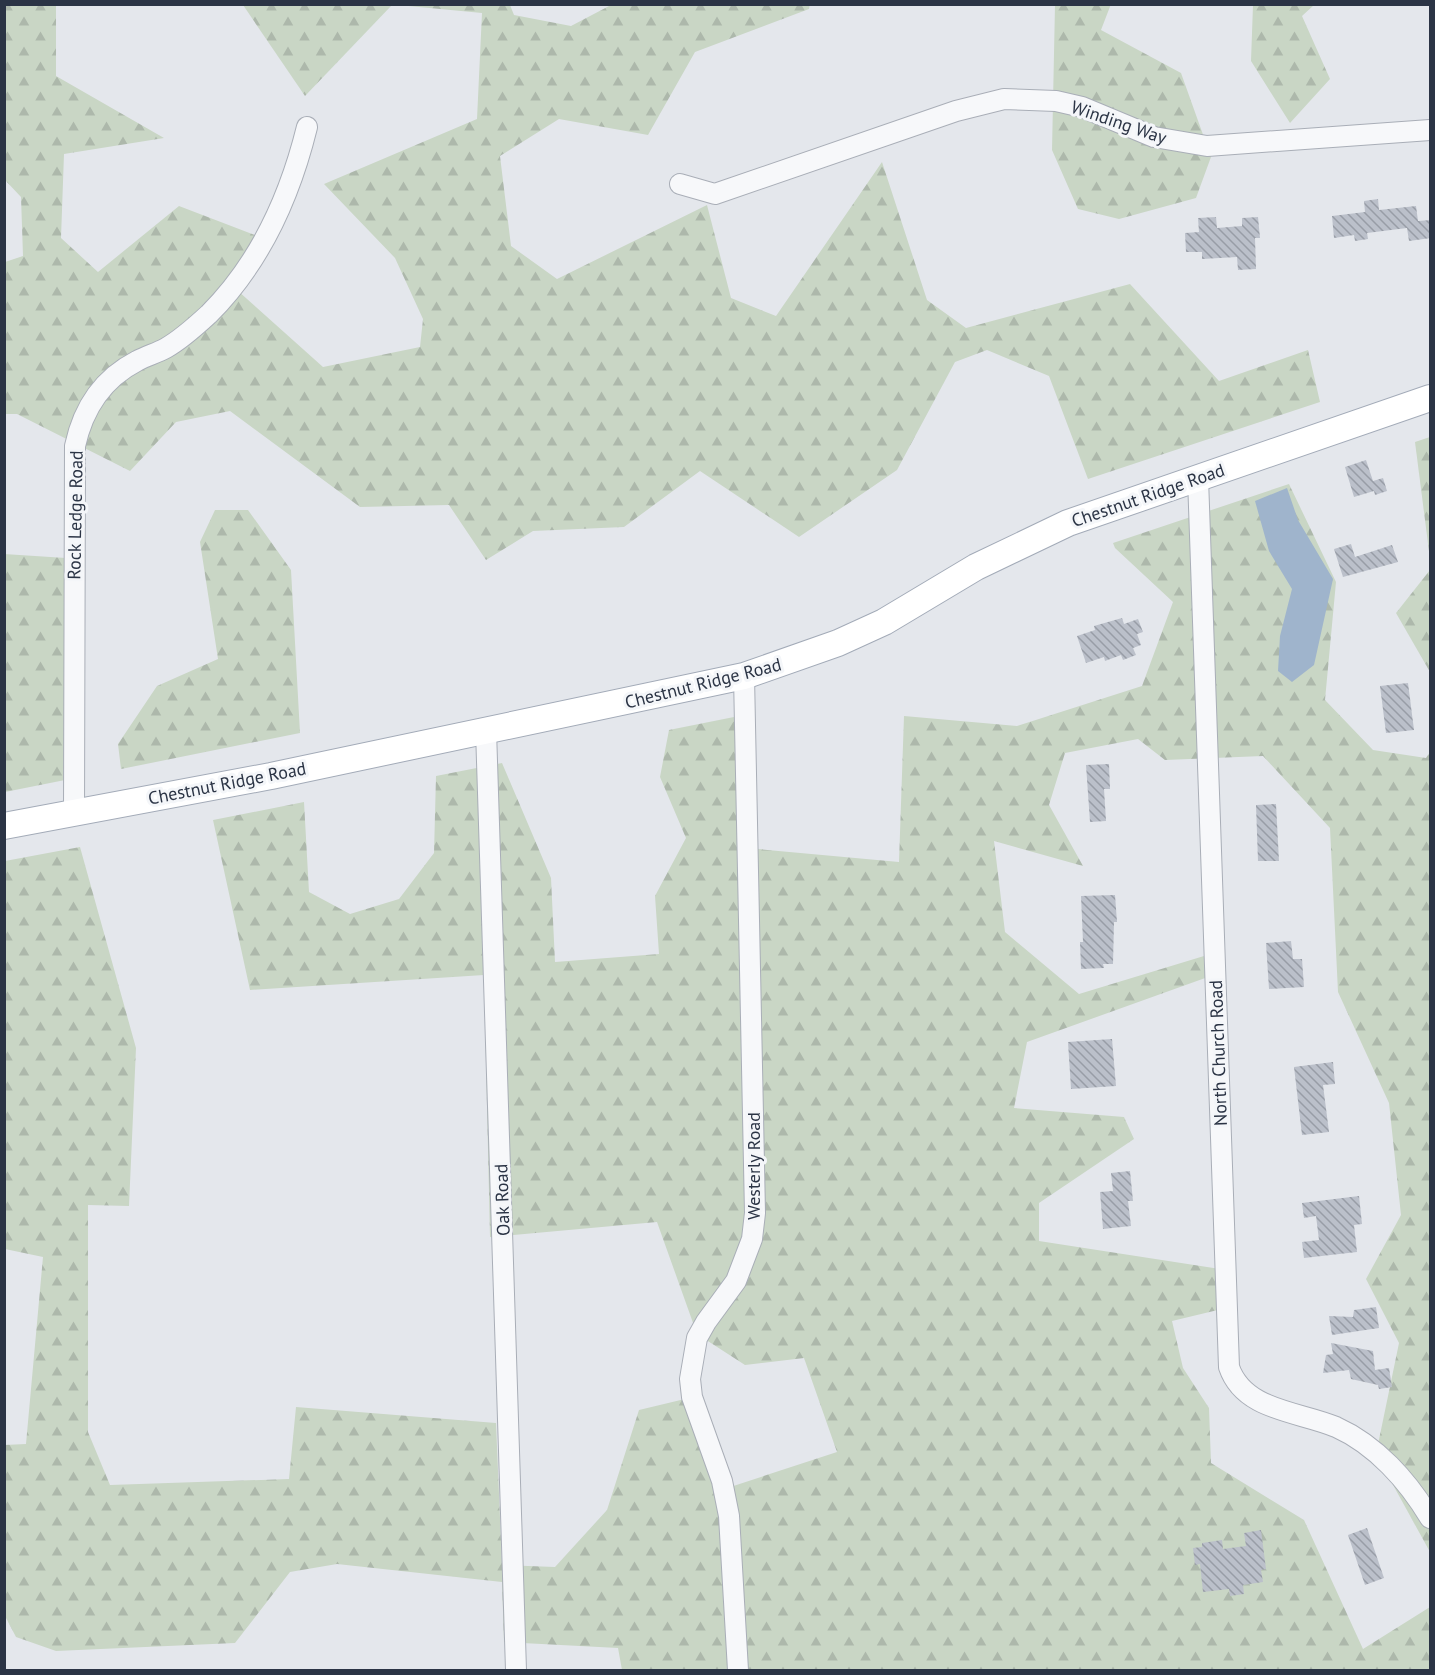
<svg xmlns="http://www.w3.org/2000/svg" width="1435" height="1675" font-family="'PT Sans',sans-serif">
	<style>
		.forest { fill: url(#forest-firs) }
		.water { fill: #9fb4cc }
		.building { fill: url(#building-back-hatch) }
		.lines { fill: none; stroke-linecap: round; stroke-linejoin: round }
		.minor-casing { stroke: #a9aeb7; stroke-width: 22 }
		.major-casing { stroke: #a3abb8; stroke-width: 28 }
		.minor { stroke: #f7f8fa; stroke-width: 20 }
		.major { stroke: #fff; stroke-width: 26 }
		.labels { text-anchor: middle; dominant-baseline: central; stroke-width: 6; stroke-linejoin: round; paint-order: stroke }
		.street-label { font-size: 18px; fill: #2b3445; stroke: #f4f6f9 }
	</style>
	<defs>
		<pattern id="forest-firs" width="22" height="20" patternUnits="userSpaceOnUse" patternTransform="scale(1.5)"><rect width="22" height="20" fill="#c9d6c5"/><path d="M5 1l3.5 6h-7zM16 11l3.5 6h-7z" fill="#adb8ab"/></pattern>
		<pattern id="building-back-hatch" width="6" height="6" patternUnits="userSpaceOnUse" patternTransform="scale(1.5)"><rect width="6" height="6" fill="#bbc0ca"/><path d="M-1 5l2 2M0 0l6 6M5-1l2 2" fill="none" stroke="#989da6"/></pattern>
	</defs>
	<rect width="100%" height="100%" fill="#e4e7ec"/>
	<g class="forest">
		<path d="M5 4 56 5V76L164 138 64 154 61 238 98 272 179 206 260 237 228 282 323 367 420 347 423 319 395 258 324 184 477 119 482 13 398 5H510L514 15 571 26 611 5 810 4 809 9 695 52 648 135 559 119 500 156 511 246 557 279 707 205 731 298 776 316 882 162 927 300 966 328 1130 284 1219 381 1308 350 1320 402 1088 479 1049 376 987 350 955 362 897 470 799 537 700 471 624 527 533 531 486 560 449 505 360 507 230 411 176 422 130 471 17 414H5V262L23 256 21 197 5 180Z"/>
		<path d="M1111 4 1101 30 1181 73 1211 157 1196 198 1119 219 1078 209 1052 150 1055 5Z"/>
		<path d="M243 5H392L305 96Z"/>
		<path d="M1253 5H1314L1302 16 1330 79 1290 123 1251 61Z"/>
		<path d="M1430 437V559L1415 442Z"/>
		<path d="M1289 484 1336 582 1325 700 1373 750 1426 758 1430 752V1552L1376 1454 1399 1343 1366 1279 1401 1215 1389 1103 1338 992 1330 828 1263 756 1165 760 1138 739 1065 753 1049 805 1083 866 994 841 1005 932 1079 994 1204 956 1208 977 1027 1042 1014 1108 1124 1117 1134 1139 1039 1203V1241L1220 1269 1222 1309 1172 1321 1183 1368 1209 1408 1211 1463 1304 1520 1363 1649 1430 1607V1670H622L618 1648 504 1642 502 1582 337 1564 290 1572 235 1643 56 1651 16 1637 5 1616 4 1445 26 1444 43 1257 5 1249V861L80 847 136 1048 129 1206 88 1205V1432L110 1485 289 1479 296 1407 496 1423 502 1565 555 1567 607 1510 639 1410 689 1398 715 1492 837 1452 804 1358 745 1365 697 1334 657 1222 490 1237 484 975 250 990 213 820 304 802 309 892 350 914 399 899 434 853 436 776 502 763 551 878 555 962 659 954 655 896 686 838 660 777 669 730 739 716 747 848 899 862 904 716 1017 726 1142 686 1173 602 1115 548 1113 543Z"/>
		<path d="M215 510H248L291 570 300 733 121 769 118 744 157 686 218 659 200 542Z"/>
		<path d="M4 554 66 558 70 779 5 792Z"/>
		<path d="M1430 570V672L1396 613Z"/>
	</g>
	<path class="water" d="M1287 488 1298 520 1333 579 1314 665 1292 682 1278 671 1280 636 1292 589 1269 551 1255 501Z"/>
	<g class="building">
		<path d="M1378 199 1379 210 1416 206 1418 221 1431 220V238L1409 241 1407 228 1367 233 1368 239 1355 241 1354 235 1334 238 1332 216 1365 212 1364 201Z"/>
		<path d="M1216 217 1217 228 1242 226V218L1258 217 1260 238H1255L1256 269 1238 270 1237 257 1202 259V252H1186L1185 233 1199 232 1198 218Z"/>
		<path d="M1366 460 1373 481 1383 478 1387 491 1375 495 1374 491 1354 497 1345 467Z"/>
		<path d="M1351 544 1355 557 1392 545 1398 562 1343 577 1334 549Z"/>
		<path d="M1122 618 1124 624 1138 619 1143 632 1137 634 1141 645 1133 648 1136 655 1123 660 1121 655 1105 661 1104 657 1086 663 1077 636 1095 630 1094 626Z"/>
		<path d="M1408 683 1414 730 1386 733 1380 686Z"/>
		<path d="M1109 764 1110 789H1104L1106 821 1090 822 1086 765Z"/>
		<path d="M1276 804 1279 861H1258L1256 805Z"/>
		<path d="M1115 895 1117 922H1114L1113 964H1103L1104 968 1081 969 1080 942H1083L1081 896Z"/>
		<path d="M1291 941 1293 959H1302L1304 987 1269 989 1266 943Z"/>
		<path d="M1112 1039 1116 1086 1071 1089 1068 1042Z"/>
		<path d="M1333 1062 1335 1084 1323 1085 1329 1132 1302 1135 1294 1067Z"/>
		<path d="M1130 1171 1133 1201H1128L1131 1226 1103 1229 1100 1192 1113 1191 1111 1173Z"/>
		<path d="M1359 1196 1362 1224 1354 1225 1357 1252 1304 1258 1302 1242 1319 1240 1316 1216 1304 1218 1302 1203Z"/>
		<path d="M1376 1307 1379 1328 1332 1335 1329 1316 1353 1317 1354 1310Z"/>
		<path d="M1331 1343 1373 1351 1375 1370 1389 1368 1392 1387 1379 1389 1378 1385 1351 1379 1349 1370 1323 1373 1326 1355 1333 1354Z"/>
		<path d="M1367 1528 1384 1578 1365 1585 1348 1535Z"/>
		<path d="M1261 1530 1266 1569 1261 1570 1263 1582 1243 1585 1244 1594 1230 1596 1229 1589 1203 1592 1200 1564 1195 1565 1193 1548 1202 1547V1543L1222 1540 1223 1549 1246 1546 1244 1533Z"/>
	</g>
	<g class="lines">
		<g class="minor-casing">
			<g id="minor">
				<path d="M680 184 715 194 956 111 1004 99 1056 101 1082 107 1154 137 1207 146 1430 130"/>
				<path d="M1198 478 1229 1367C1244 1411 1298 1411 1336 1427 1376 1445 1408 1481 1430 1518"/>
				<path d="M486 730 516 1670"/>
				<path d="M74 813 75 446C83 409 102 379 137 361 146 356 157 353 166 348 182 339 196 326 209 314 260 263 290 196 307 127"/>
				<path d="M738 1670 729 1516 722 1481 692 1397 690 1379 697 1338 706 1322 736 1281 752 1239 755 1213 744 676"/>
			</g>
		</g>
		<g class="major-casing">
			<path id="major" d="M4 826 271 776 744 676 838 643 884 622 976 567 1068 523 1430 398"/>
		</g>
		<use href="#minor" class="minor"/>
		<use href="#major" class="major"/>
	</g>
	<g class="labels">
		<g class="street-label">
			<text transform="translate(1119 122) rotate(19)">Winding Way</text>
			<text transform="translate(1148 495) rotate(-19)">Chestnut Ridge Road</text>
			<text transform="translate(75 515) rotate(-89)">Rock Ledge Road</text>
			<text transform="translate(703 683) rotate(-14)">Chestnut Ridge Road</text>
			<text transform="translate(227 783) rotate(-11)">Chestnut Ridge Road</text>
			<text transform="translate(1218 1053) rotate(-92)">North Church Road</text>
			<text transform="translate(753 1166) rotate(-90)">Westerly Road</text>
			<text transform="translate(502 1200) rotate(-92)">Oak Road</text>
		</g>
	</g>
	<rect width="1435" height="1675" fill="none" stroke="#2b3445" stroke-width="12"/>
</svg>
